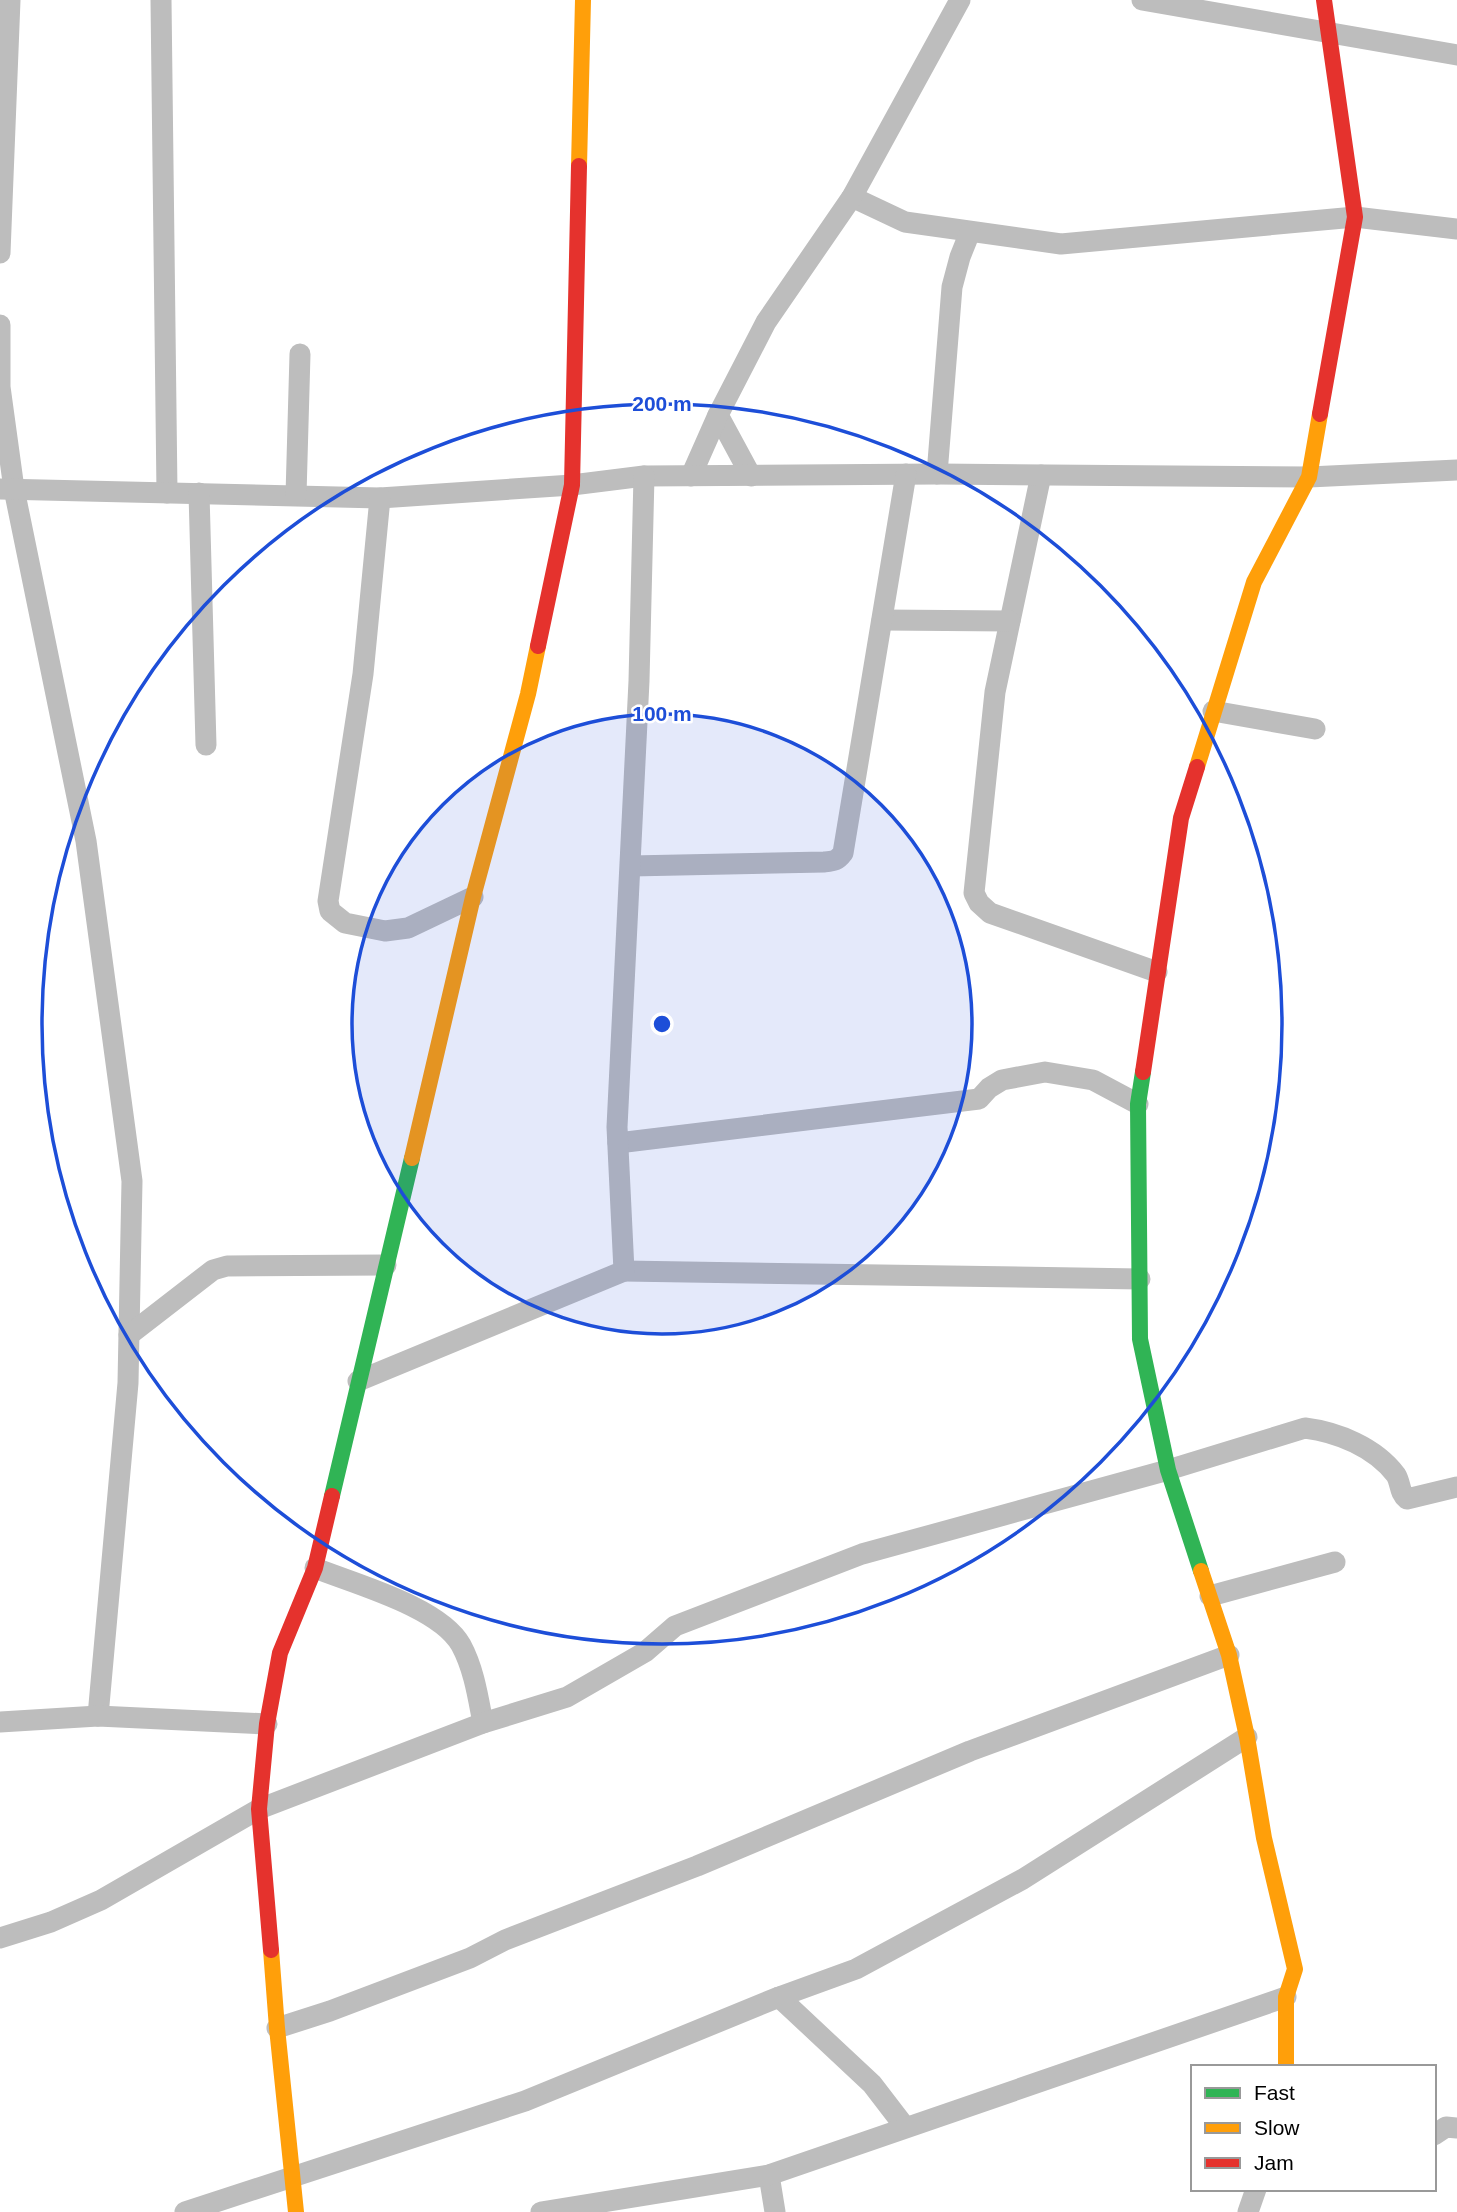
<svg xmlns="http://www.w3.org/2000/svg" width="1457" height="2212" font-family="Arial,sans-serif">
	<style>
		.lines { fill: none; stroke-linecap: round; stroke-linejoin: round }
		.street { stroke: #bdbdbd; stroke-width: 21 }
		.fast { stroke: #30b455; stroke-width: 16 }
		.slow { stroke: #ff9f0a; stroke-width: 16 }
		.jam { stroke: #e5322d; stroke-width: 16 }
		.ring { fill: none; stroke: #1d4ed8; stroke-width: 3.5 }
		.centre { fill: #1d4ed8; stroke: #fff; stroke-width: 3.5 }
		.ring-label { font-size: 21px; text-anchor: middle; font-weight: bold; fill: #1d4ed8; stroke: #fff; stroke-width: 5; stroke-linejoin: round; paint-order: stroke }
	</style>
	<rect width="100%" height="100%" fill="#fff"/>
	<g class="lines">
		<g class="street">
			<path d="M161 0 167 493"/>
			<path d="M1142 0 1457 55"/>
			<path d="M852 197 905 222 1061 244 1355 217 1457 229"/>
			<path d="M0 253 10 0"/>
			<path d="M0 325V387L14 489 86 841 132 1181 128 1383 98 1716"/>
			<path d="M718 415 751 476"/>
			<path d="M937 474 952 287 960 257 970 232"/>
			<path d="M1041 475 995 692 974 893 979 903 990 913 1157 972"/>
			<path d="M691 476 718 415 766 322 852 197 960 0"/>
			<path d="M0 489 380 498 572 485 644 476 937 474 1309 477 1457 470"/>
			<path d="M199 493 206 745"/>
			<path d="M296 495 300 354"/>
			<path d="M380 498 363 674 328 901 330 911 345 923 385 931 408 928 473 897"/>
			<path d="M882 620 1010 621"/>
			<path d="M1213 711 1315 729"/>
			<path d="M631 866 824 862C834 861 837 861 843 853L906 474"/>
			<path d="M618 1143 979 1099 989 1088 1002 1080 1045 1072 1093 1080 1138 1104"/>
			<path d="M624 1271 1140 1279"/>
			<path d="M129 1335 213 1270 227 1266 386 1265"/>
			<path d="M358 1381 624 1271 617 1127 639 681 644 476"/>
			<path d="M315 1568C355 1584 440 1607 461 1645 474 1669 478 1697 483 1723"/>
			<path d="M1210 1596 1335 1562"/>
			<path d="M0 1722 98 1716 267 1724"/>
			<path d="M0 1938 51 1922 101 1900 259 1809 483 1723 567 1697 645 1652 675 1626 862 1554 1168 1470 1305 1428C1337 1432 1375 1447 1396 1475 1401 1483 1399 1493 1407 1499L1457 1487"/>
			<path d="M779 1997 872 2084 905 2127"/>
			<path d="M277 2028 330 2011 470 1958 505 1940 697 1866 970 1751 1229 1655"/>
			<path d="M1434 2135 1446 2127 1457 2128"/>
			<path d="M769 2175 775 2212"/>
			<path d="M185 2212 525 2101 779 1997 856 1969 1023 1879 1247 1737"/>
			<path d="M541 2212 769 2175 1286 1997"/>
			<path d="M1248 2212 1256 2189"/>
		</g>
		<g class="fast">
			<path d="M1143 1072 1138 1104 1140 1339 1168 1470 1201 1571"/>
			<path d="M332 1496 412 1158"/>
		</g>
		<g class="slow">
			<path d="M579 166 583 0"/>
			<path d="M1197 767 1254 582 1309 477 1320 414"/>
			<path d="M412 1158 473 897 528 694 538 646"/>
			<path d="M1201 1571 1229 1655 1247 1737 1264 1838 1295 1969 1286 1997V2067"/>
			<path d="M271 1950 277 2028 296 2212"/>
		</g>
		<g class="jam">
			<path d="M1320 414 1355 217 1324 0"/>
			<path d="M538 646 572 485 579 166"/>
			<path d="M1143 1072 1181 818 1197 767"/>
			<path d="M271 1950 259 1809 267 1724 280 1653 315 1568 332 1496"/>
		</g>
	</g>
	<circle cx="662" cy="1024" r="310" fill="#1d4ed8" fill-opacity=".12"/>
	<g class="ring">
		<circle cx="662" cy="1024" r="310"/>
		<circle cx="662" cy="1024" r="620"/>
	</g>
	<circle cx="662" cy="1024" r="10" class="centre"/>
	<g class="ring-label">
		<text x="662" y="411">200 m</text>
		<text x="662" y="721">100 m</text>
	</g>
	<rect x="1191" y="2065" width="245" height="126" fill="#ffffff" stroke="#999999" stroke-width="2"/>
	<rect x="1205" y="2088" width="35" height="10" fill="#30b455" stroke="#999999" stroke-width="2"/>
	<text x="1254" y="2100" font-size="21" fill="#000000">Fast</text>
	<rect x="1205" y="2123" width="35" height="10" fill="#ff9f0a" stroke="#999999" stroke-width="2"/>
	<text x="1254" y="2135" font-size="21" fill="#000000">Slow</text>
	<rect x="1205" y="2158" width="35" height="10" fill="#e5322d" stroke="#999999" stroke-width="2"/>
	<text x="1254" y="2170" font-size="21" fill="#000000">Jam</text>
</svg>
